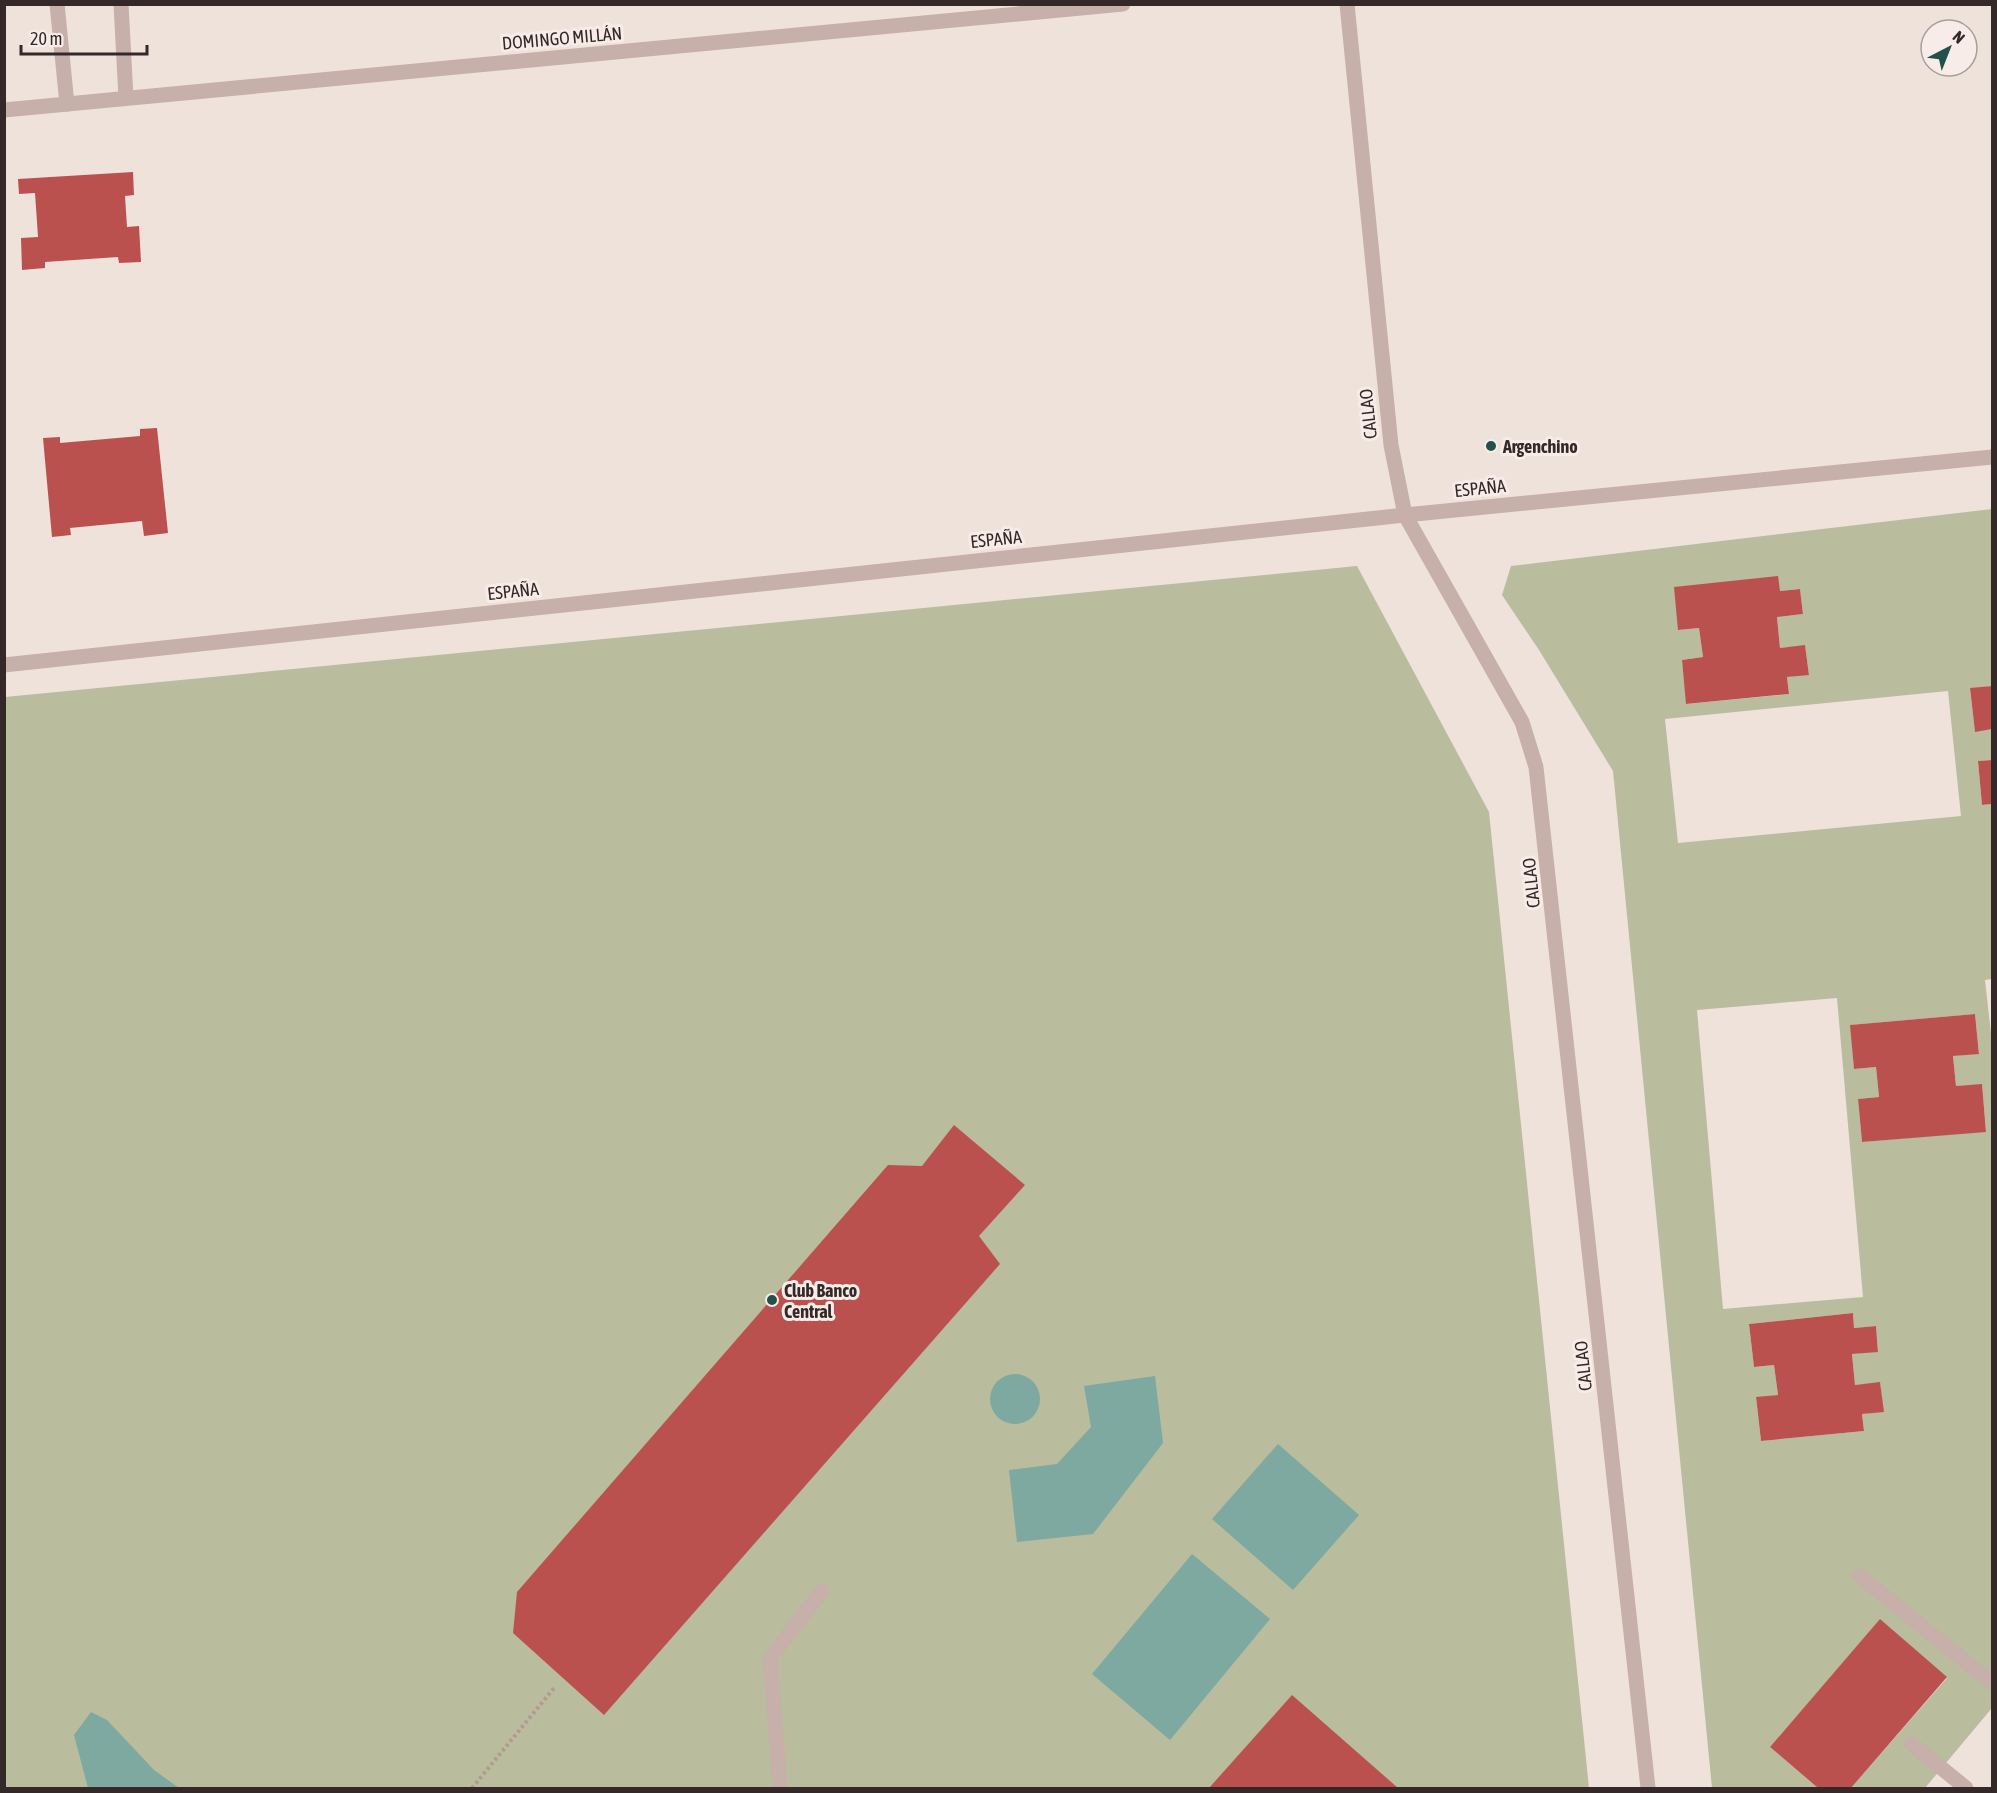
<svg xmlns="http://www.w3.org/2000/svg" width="1997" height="1793" font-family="'Asap Condensed',sans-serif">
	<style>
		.green { fill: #b9bc9d; fill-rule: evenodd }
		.water { fill: #7da9a1 }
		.building { fill: #ba514f }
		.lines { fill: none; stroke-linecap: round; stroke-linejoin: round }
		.path { stroke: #b19a93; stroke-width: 4; stroke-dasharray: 3 3; stroke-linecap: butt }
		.service { stroke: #c6b0a9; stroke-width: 15 }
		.minor { stroke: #c6b0a9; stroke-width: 15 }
		.poi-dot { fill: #22514a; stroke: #f7ece7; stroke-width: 2 }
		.labels { text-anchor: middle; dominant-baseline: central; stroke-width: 6; stroke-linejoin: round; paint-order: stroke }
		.street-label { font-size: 18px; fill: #342928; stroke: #f7ece7 }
		.poi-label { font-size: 18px; font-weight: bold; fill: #342928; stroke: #f7ece7; text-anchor: start }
	</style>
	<rect width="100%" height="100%" fill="#efe2db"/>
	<g class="green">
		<path d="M1992 509V686L1970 689 1975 731 1992 729V760L1978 761 1982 805 1992 804V979L1985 980 1992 1043V1708L1925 1788H1851L1947 1678 1880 1620 1770 1747 1818 1788H1712L1613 771 1539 650 1502 595 1511 566ZM1800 589 1803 614 1777 617 1780 648 1805 646 1809 674 1787 677 1789 694 1687 704 1682 660 1703 657 1699 628 1678 630 1780 591ZM1948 691 1961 816 1678 843 1665 719ZM1837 998 1863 1297 1723 1309 1697 1010ZM1975 1014 1979 1053 1953 1056 1956 1086 1982 1085 1986 1131 1862 1142 1858 1099 1879 1097 1876 1067 1854 1069 1851 1025ZM1853 1313 1854 1328 1876 1326 1878 1351 1852 1354 1855 1385 1880 1383 1883 1411 1862 1414 1864 1431 1761 1441 1756 1398 1778 1395 1774 1365 1754 1367 1749 1324Z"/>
		<path d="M1357 566 1489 812 1589 1788H5V697Z"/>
	</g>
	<g class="water">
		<circle cx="1015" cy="1399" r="25"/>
		<path d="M1155 1376 1163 1443 1093 1534 1017 1542 1009 1470 1057 1464 1091 1427 1084 1386Z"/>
		<path d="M1278 1444 1359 1515 1293 1590 1212 1519Z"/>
		<path d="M1192 1554 1270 1619 1170 1740 1092 1674Z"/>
		<path d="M91 1712 107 1720 154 1770 179 1788H88L74 1735Z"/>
	</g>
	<g class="building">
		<path d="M133 172 134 195 125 196 127 227 139 226 141 262 119 263 118 257 45 262V268L22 270 21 238 38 237 35 193 19 194 18 179Z"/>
		<path d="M157 428 168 533 144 536 142 521 70 528 71 535 52 537 43 438 60 437V443L140 436V429Z"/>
		<path d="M1778 576 1780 591 1800 589 1803 614 1777 617 1780 648 1805 645 1809 675 1787 677 1789 694 1686 704 1682 660 1703 657 1699 628 1678 630 1674 587Z"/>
		<path d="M1992 686V729L1975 732 1970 688Z"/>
		<path d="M1992 760V804L1982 805 1978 761Z"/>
		<path d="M1975 1014 1979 1054 1953 1056 1956 1086 1982 1084 1986 1132 1862 1142 1858 1099 1879 1097 1876 1067 1854 1069 1850 1025Z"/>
		<path d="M954 1125 1025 1185 979 1236 1000 1264 604 1715 513 1633 517 1592 888 1165 922 1166Z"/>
		<path d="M1853 1313 1854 1328 1876 1326 1878 1352 1852 1354 1855 1385 1880 1382 1884 1412 1862 1414 1864 1431 1761 1441 1756 1397 1778 1395 1774 1365 1754 1367 1749 1324Z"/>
		<path d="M1880 1619 1947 1677 1851 1788H1818L1770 1747Z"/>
		<path d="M1292 1695 1398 1788H1209Z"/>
	</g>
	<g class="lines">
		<path class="path" d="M472 1788 554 1688"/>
		<g class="service">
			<path d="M57 4 67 104"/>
			<path d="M121 4 126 98"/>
			<path d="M1860 1576 1992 1683"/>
			<path d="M1912 1744 1966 1788"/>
			<path d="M780 1788 770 1658 822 1591"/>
		</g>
		<g class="minor">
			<path d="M1347 4 1391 445 1405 515 1522 722 1536 767 1648 1788"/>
			<path d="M4 110 1123 4"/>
			<path d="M4 665 1405 515 1992 457"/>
		</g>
	</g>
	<g class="poi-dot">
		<circle cx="1491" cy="446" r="6"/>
		<circle cx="772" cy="1300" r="6"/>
	</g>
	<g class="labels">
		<g class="street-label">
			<text transform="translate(562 38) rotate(-5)">DOMINGO MILLÁN</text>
			<text transform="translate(1368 414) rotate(-96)">CALLAO</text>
			<text transform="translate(1480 488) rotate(-6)">ESPAÑA</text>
			<text transform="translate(996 539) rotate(-6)">ESPAÑA</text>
			<text transform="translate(513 591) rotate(-6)">ESPAÑA</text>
			<text transform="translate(1531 883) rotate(-96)">CALLAO</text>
			<text transform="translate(1583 1366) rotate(-96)">CALLAO</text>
		</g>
		<g class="poi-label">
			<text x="1503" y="446">Argenchino</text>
			<text x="784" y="1290">Club Banco<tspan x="784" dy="21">Central</tspan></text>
		</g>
	</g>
	<rect width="1997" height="1793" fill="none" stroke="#342928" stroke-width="12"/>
	<g transform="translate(1949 48) rotate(42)"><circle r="28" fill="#f7ece7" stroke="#a99e9b" stroke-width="1.5"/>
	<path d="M0-4.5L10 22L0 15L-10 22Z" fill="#22514a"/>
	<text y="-9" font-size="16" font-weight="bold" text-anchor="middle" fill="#342928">N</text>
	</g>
	<path d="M21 45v9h126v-9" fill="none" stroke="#342928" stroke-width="3"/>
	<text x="30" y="45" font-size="18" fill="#342928" stroke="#f7ece7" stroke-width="4.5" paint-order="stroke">20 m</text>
</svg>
